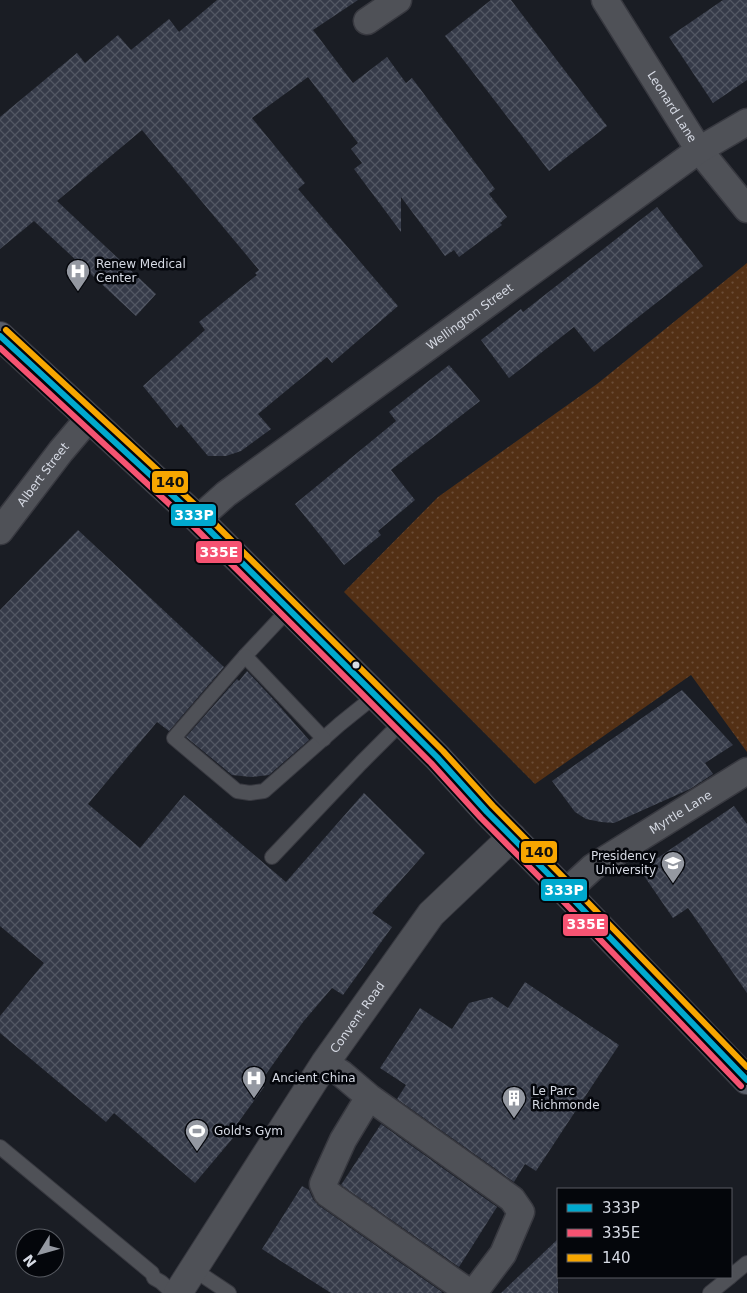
<svg xmlns="http://www.w3.org/2000/svg" width="747" height="1293" font-family="'DejaVu Sans',sans-serif">
	<style>
		.grass { fill: url(#grass-dots) }
		.building { fill: url(#building-cross-hatch) }
		.lines { fill: none; stroke-linecap: round; stroke-linejoin: round }
		.service-casing { stroke: #383940; stroke-width: 16 }
		.minor-casing { stroke: #383940; stroke-width: 29 }
		.tertiary-casing { stroke: #383940; stroke-width: 30 }
		.primary-casing { stroke: #383940; stroke-width: 30 }
		.service { stroke: #4f5157; stroke-width: 14 }
		.minor { stroke: #4f5157; stroke-width: 26 }
		.tertiary { stroke: #4f5157; stroke-width: 28 }
		.primary { stroke: #595e6a; stroke-width: 28 }
		.bus-1-casing { stroke: #04060b; stroke-width: 10 }
		.bus-2-casing { stroke: #04060b; stroke-width: 10 }
		.bus-3-casing { stroke: #04060b; stroke-width: 10 }
		.bus-1 { stroke: #00a9ce; stroke-width: 6 }
		.bus-2 { stroke: #f65372; stroke-width: 6 }
		.bus-3 { stroke: #f7a600; stroke-width: 6 }
		.bus-dot { fill: #d6dae4; stroke: #04060b; stroke-width: 2 }
		.labels { text-anchor: middle; dominant-baseline: central; stroke-width: 5; stroke-linejoin: round; paint-order: stroke }
		.street-label { font-size: 12px; fill: #d6dae4; stroke: #04060b }
		.poi-label { font-size: 12px; fill: #d6dae4; stroke: #04060b; text-anchor: start }
		.line-badge { stroke: #04060b; stroke-width: 2 }
		.badge-label { font-size: 14px; text-anchor: middle; font-weight: bold; fill: #fff }
		.pale-badge-label { font-size: 14px; text-anchor: middle; font-weight: bold; fill: #111 }
	</style>
	<defs>
		<pattern id="grass-dots" width="8" height="8" patternUnits="userSpaceOnUse" patternTransform="scale(1.25)"><rect width="8" height="8" fill="#533015"/><path d="M2 2h.1M6 6h.1" fill="none" stroke="#6b4d37" stroke-width="1.8" stroke-linecap="round"/></pattern>
		<pattern id="building-cross-hatch" width="8" height="8" patternUnits="userSpaceOnUse" patternTransform="scale(1.25)"><rect width="8" height="8" fill="#363b49"/><path d="M0 0l8 8M0 8l8-8" fill="none" stroke="#525763"/></pattern>
	</defs>
	<rect width="100%" height="100%" fill="#1a1d24"/>
	<path class="grass" d="M747 263V752L691 675 535 784 344 592 438 497 597 384Z"/>
	<g class="building">
		<path d="M217 0H358L313 30 353 83 387 57 406 83 412 78 495 189 489 194 507 217 500 223 502 225 459 257 454 250 445 256 401 197V232L354 169 362 163 351 149 358 143 308 77 252 118 305 183 298 189 398 306 332 363 327 357 258 414 271 429 241 451 226 456H208L181 424 177 428 143 386 205 330 199 322 257 275 255 273 259 270 142 130 57 201 156 294 136 316 34 221 0 249V117L77 53 85 63 118 35 131 50 169 19 179 32Z"/>
		<path d="M491 0H511L607 126 549 171 445 36Z"/>
		<path d="M723 0H747V80L713 103 669 37Z"/>
		<path d="M657 207 703 266 594 352 574 327 509 378 481 340 521 309 523 312Z"/>
		<path d="M449 365 480 401 391 470 415 500 378 531 381 535 344 565 295 504 396 421 389 412Z"/>
		<path d="M78 530 224 667 169 731 157 722 88 804 140 848 184 795 286 882 364 793 425 853 372 913 392 927 343 995 332 988 303 1022 259 1084 264 1087 229 1135 233 1138 195 1183 114 1113 106 1122 0 1033V1016L44 963 0 926V610Z"/>
		<path d="M247 671 274 700 309 740 269 775 251 777 232 775 186 737 237 679 239 681Z"/>
		<path d="M682 690 733 745 705 763 713 774 690 789 614 823 601 822 586 819 575 812 552 781Z"/>
		<path d="M734 806 747 824V993L688 908 673 918 640 870Z"/>
		<path d="M525 982 619 1045 536 1171 525 1164 514 1182 397 1099 406 1085 380 1068 420 1008 452 1029 469 1003 492 997 508 1008Z"/>
		<path d="M381 1124 497 1207 459 1267 341 1185Z"/>
		<path d="M302 1186 309 1190 313 1199 318 1205 442 1292 441 1293H331L262 1249Z"/>
		<path d="M558 1239V1293H501Z"/>
	</g>
	<g class="lines">
		<g class="service-casing">
			<g id="service">
				<path d="M289 609 245 656 174 738 237 791 250 793 264 791 340 724 376 695"/>
				<path d="M245 656 324 739"/>
				<path d="M272 857 361 763 402 722"/>
				<path d="M0 1147 152 1273 154 1278 161 1282 173 1293"/>
				<path d="M193 1269 229 1293"/>
				<path d="M731 1276 747 1263"/>
				<path d="M710 1293 730 1277"/>
			</g>
		</g>
		<g class="minor-casing">
			<g id="minor">
				<path id="s1" d="M605 0 699 150 747 209"/>
				<path d="M367 21 398 0"/>
				<path id="s2" d="M198 519 226 494 699 150 747 122"/>
				<path id="s3" d="M0 531 61 451 89 418"/>
				<path id="s4" d="M566 892 593 867 747 771"/>
				<path d="M325 1063 342 1074 369 1097 512 1199 521 1212 503 1254 478 1287 467 1291 327 1193 323 1184 343 1140 369 1097"/>
			</g>
		</g>
		<g class="tertiary-casing">
			<g id="tertiary">
				<path id="s5" d="M178 1293 325 1063 431 914 512 837"/>
			</g>
		</g>
		<g class="primary-casing">
			<path id="primary" d="M0 336 198 519 366 686 437 757 487 812 566 892 747 1080"/>
		</g>
		<use href="#service" class="service"/>
		<use href="#minor" class="minor"/>
		<use href="#tertiary" class="tertiary"/>
		<use href="#primary" class="primary"/>
		<g class="bus-1-casing">
			<path id="bus-1" d="M0 336 198 519 366 686 437 757 487 812 566 892 747 1080"/>
		</g>
		<g class="bus-2-casing">
			<path id="bus-2" d="M0 348 192 525 360 692 431 763 481 818 560 898 741 1086"/>
		</g>
		<g class="bus-3-casing">
			<path id="bus-3" d="M6 330 204 513 372 680 443 751 493 806 572 886 747 1067"/>
		</g>
		<use href="#bus-1" class="bus-1"/>
		<use href="#bus-2" class="bus-2"/>
		<use href="#bus-3" class="bus-3"/>
	</g>
	<defs>
		<g id="hospital-pin" transform="scale(1.25)"><path d="M0 17L-7.5 6A9.5 9.5 0 1 1 7.5 6Z" fill="#9498a1" stroke="#04060b"/><path d="M-5-5h3v3.5h4V-5h3V5h-3V1.5h-4V5h-3Z" fill="#fff"/></g>
		<g id="university-pin" transform="scale(1.25)"><path d="M0 17L-7.5 6A9.5 9.5 0 1 1 7.5 6Z" fill="#9498a1" stroke="#04060b"/><path d="M0-5L7-2L0 1L-7-2ZM-4 1L0 2.5L4 1V4Q0 6-4 4Z" fill="#fff"/></g>
		<g id="building-pin" transform="scale(1.25)"><path d="M0 17L-7.5 6A9.5 9.5 0 1 1 7.5 6Z" fill="#9498a1" stroke="#04060b"/><path d="M-4-6H4V6H1V3H-1V6H-4ZM-2.5-4.3h1.7v1.8h-1.7ZM.8-4.3h1.7v1.8H.8ZM-2.5-1h1.7V.8h-1.7ZM.8-1h1.7V.8H.8Z" fill="#fff"/></g>
		<g id="stadium-pin" transform="scale(1.25)"><path d="M0 17L-7.5 6A9.5 9.5 0 1 1 7.5 6Z" fill="#9498a1" stroke="#04060b"/><path d="M0-5a6.5 5 0 1 0 0 10a6.5 5 0 1 0 0-10ZM-3.5-1.8h7v3.6h-7Z" fill="#fff"/></g>
	</defs>
	<g fill-rule="evenodd">
		<use href="#hospital-pin" x="78" y="271"/>
		<use href="#university-pin" x="673" y="863"/>
		<use href="#hospital-pin" x="254" y="1078"/>
		<use href="#building-pin" x="514" y="1098"/>
		<use href="#stadium-pin" x="197" y="1131"/>
	</g>
	<circle class="bus-dot" cx="356" cy="665" r="4.5"/>
	<g class="labels">
		<g class="street-label">
			<text stroke="none"><textPath href="#s1" startOffset="126">Leonard Lane</textPath></text>
			<text stroke="none"><textPath href="#s2" startOffset="339">Wellington Street</textPath></text>
			<text stroke="none"><textPath href="#s3" startOffset="71">Albert Street</textPath></text>
			<text stroke="none"><textPath href="#s4" startOffset="140">Myrtle Lane</textPath></text>
			<text stroke="none"><textPath href="#s5" startOffset="329">Convent Road</textPath></text>
		</g>
		<g class="poi-label">
			<text x="96" y="264">Renew Medical<tspan x="96" dy="14">Center</tspan></text>
			<text x="656" y="856" text-anchor="end">Presidency<tspan x="656" dy="14">University</tspan></text>
			<text x="272" y="1078">Ancient China</text>
			<text x="532" y="1091">Le Parc<tspan x="532" dy="14">Richmonde</tspan></text>
			<text x="214" y="1131">Gold's Gym</text>
		</g>
	</g>
	<g class="line-badge">
		<rect x="151" y="470" width="38" height="24" rx="5" fill="#f7a600"/>
		<rect x="170" y="503" width="47" height="24" rx="5" fill="#00a9ce"/>
		<rect x="195" y="540" width="48" height="24" rx="5" fill="#f65372"/>
		<rect x="520" y="840" width="38" height="24" rx="5" fill="#f7a600"/>
		<rect x="540" y="878" width="48" height="24" rx="5" fill="#00a9ce"/>
		<rect x="562" y="913" width="47" height="24" rx="5" fill="#f65372"/>
	</g>
	<g class="badge-label">
		<text x="194" y="520">333P</text>
		<text x="219" y="557">335E</text>
		<text x="564" y="895">333P</text>
		<text x="586" y="929">335E</text>
	</g>
	<g class="pale-badge-label">
		<text x="170" y="487">140</text>
		<text x="539" y="857">140</text>
	</g>
	<rect x="557" y="1188" width="175" height="90" fill="#04060b" stroke="#585b62"/>
	<rect x="567" y="1204" width="25" height="8" fill="#00a9ce" stroke="#585b62"/>
	<text x="602" y="1213" font-size="15" fill="#d6dae4">333P</text>
	<rect x="567" y="1229" width="25" height="8" fill="#f65372" stroke="#585b62"/>
	<text x="602" y="1238" font-size="15" fill="#d6dae4">335E</text>
	<rect x="567" y="1254" width="25" height="8" fill="#f7a600" stroke="#585b62"/>
	<text x="602" y="1263" font-size="15" fill="#d6dae4">140</text>
	<g transform="translate(40 1253) rotate(233)"><circle r="24" fill="#04060b" stroke="#585b62"/>
	<path d="M0-4L9 19L0 12L-9 19Z" fill="#9498a1"/>
	<text y="-8" font-size="14" font-weight="bold" text-anchor="middle" fill="#d6dae4">N</text>
	</g>
</svg>
